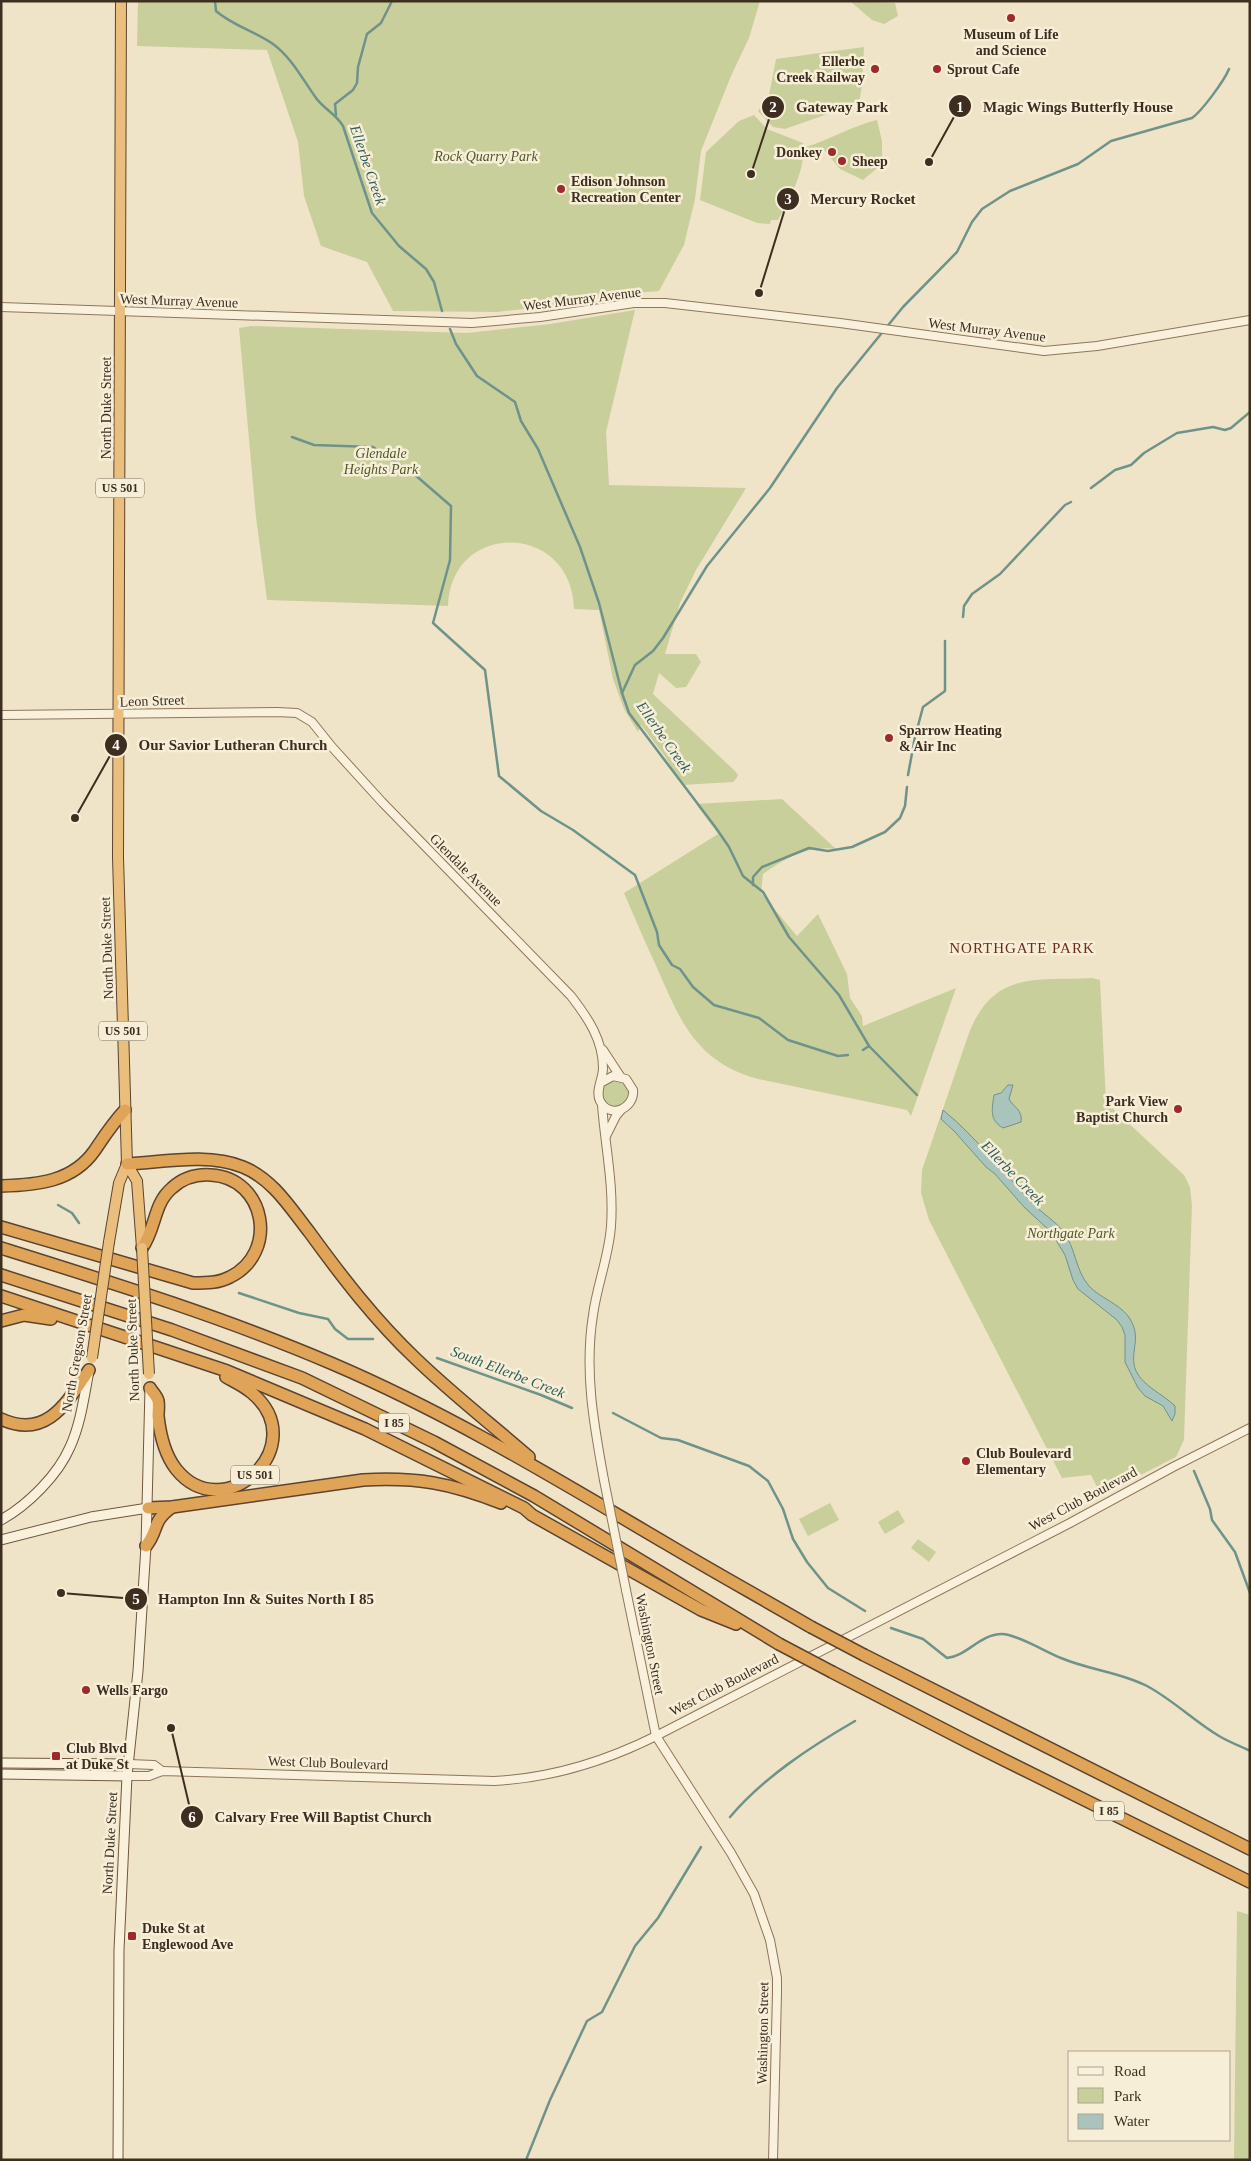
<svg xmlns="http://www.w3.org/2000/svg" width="1251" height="2161" font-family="Georgia,serif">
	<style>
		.green { fill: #c9cf9b }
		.water { fill: #a9c4bc; stroke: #6f938a }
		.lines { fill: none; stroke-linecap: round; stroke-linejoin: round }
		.stream { stroke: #6f938a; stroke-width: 2.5 }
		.tertiary-casing { stroke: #8d765c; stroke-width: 10 }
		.secondary-casing { stroke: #6f573f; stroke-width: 11 }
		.trunk-casing { stroke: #5b4430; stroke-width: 12 }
		.motorway-casing { stroke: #5b4430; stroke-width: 14 }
		.tertiary { stroke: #faf1dc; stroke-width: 8 }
		.secondary { stroke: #faf1dc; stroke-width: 9 }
		.trunk { stroke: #eabe7c; stroke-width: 10 }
		.motorway { stroke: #e0a458; stroke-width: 11 }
		.tertiary-bridge-casing { stroke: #8d765c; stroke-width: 10; stroke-linecap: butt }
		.trunk-bridge-casing { stroke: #5b4430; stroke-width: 12; stroke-linecap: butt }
		.motorway-bridge-casing { stroke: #5b4430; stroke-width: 14; stroke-linecap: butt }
		.tertiary-bridge { stroke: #faf1dc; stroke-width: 8 }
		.trunk-bridge { stroke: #eabe7c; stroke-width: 10 }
		.motorway-bridge { stroke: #e0a458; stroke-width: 11 }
		.poi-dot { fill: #9e2a2b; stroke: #f7eed8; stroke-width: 2 }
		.labels { text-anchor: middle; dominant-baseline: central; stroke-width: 5; stroke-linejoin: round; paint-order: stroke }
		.shield { fill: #f7eed8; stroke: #756857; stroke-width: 1 }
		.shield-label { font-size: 12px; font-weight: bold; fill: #3d2e20 }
		.poi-label { font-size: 14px; font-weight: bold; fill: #3d2e20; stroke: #f7eed8; text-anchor: start }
		.park-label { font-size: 14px; font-style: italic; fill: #4d5a26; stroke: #f7eed8 }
		.street-label { font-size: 14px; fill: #3d2e20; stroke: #f7eed8 }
		.water-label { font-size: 15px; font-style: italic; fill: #2f5d5a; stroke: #f7eed8 }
		.neighbourhood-label { font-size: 15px; letter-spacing: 1px; fill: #6b2e1e; stroke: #f7eed8 }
		.leader { fill: none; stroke: #3d2e20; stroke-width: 2 }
		.callout-dot { fill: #3d2e20; stroke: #f7eed8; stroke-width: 2 }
		.mark-label { font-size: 15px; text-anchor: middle; font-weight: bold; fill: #fff }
		.callout-label { font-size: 15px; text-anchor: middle; font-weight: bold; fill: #3d2e20; stroke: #f7eed8; stroke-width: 5; stroke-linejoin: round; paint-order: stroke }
	</style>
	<rect width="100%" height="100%" fill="#f0e4c8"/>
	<g class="green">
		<path d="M138 1H760L749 38 731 76 701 151 695 199 684 245 659 291 610 295 542 307 497 312 393 311 367 262 321 246 304 196 298 142 267 50 137 46Z"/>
		<path d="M850 1 895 3 898 16 884 24 872 20Z"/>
		<path d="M864 47 862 86 859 103 785 129 773 127 758 111 769 95 776 59Z"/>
		<path d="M754 115 767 129 803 143C807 165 790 201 778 220H771L770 224 757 223 700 200 706 152 739 121Z"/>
		<path d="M877 120 882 141V164L863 180 840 169 825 151 807 153 806 147C831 139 852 126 877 120Z"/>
		<path d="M635 310 606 432 609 485 746 488 696 570 680 603 665 654H696L701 662 686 687 676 688 659 673 653 694 735 771 738 775 736 779 733 782 682 785 664 755 641 725 638 732 624 709 613 679 599 610 574 609C572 522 451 520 448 606L267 600 256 517 239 328 251 326 467 333 550 324Z"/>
		<path d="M782 799 836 849C807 845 786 858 763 874L761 893 797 936 818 914 847 974 850 998 862 1016 863 1026 956 988 911 1116 907 1110 758 1079C697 1062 681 1023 658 970 646 944 635 919 624 893L718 834 696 804Z"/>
		<path d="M1092 978 1100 980 1106 1102 1184 1175 1190 1187 1192 1205 1184 1440 1176 1457 1101 1495 1091 1475 1062 1478 929 1220 921 1193 922 1170 969 1033C994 970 1035 981 1092 978Z"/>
		<circle cx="615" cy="1093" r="14"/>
		<path d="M830 1503 839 1520 808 1536 799 1519Z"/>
		<path d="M898 1510 905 1522 885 1534 878 1522Z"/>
		<path d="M918 1539 936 1552 929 1562 911 1548Z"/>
		<path d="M1237 1911 1250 1915V2160H1234Z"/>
	</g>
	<g class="water">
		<path d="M1008 1085H1013L1009 1099C1014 1108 1023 1110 1021 1122L1003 1128C989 1120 992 1109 994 1095L1001 1093Z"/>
		<path d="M943 1110C976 1137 1003 1172 1032 1203 1042 1213 1055 1221 1063 1231 1076 1248 1075 1270 1089 1286 1100 1298 1118 1303 1128 1316 1144 1338 1128 1352 1136 1371 1144 1387 1163 1394 1175 1406V1414L1172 1421 1163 1406 1145 1396 1138 1388 1125 1362V1335L1122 1327 1117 1320 1078 1289 1073 1280 1065 1255 1051 1232 1024 1207 995 1174 986 1167 954 1131 941 1119Z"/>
	</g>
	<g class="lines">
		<g class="stream">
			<path d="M215 1 216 11C233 26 255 31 273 44 292 58 303 80 316 98 324 109 336 114 343 126L372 213 399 246 426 269 434 282 442 311"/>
			<path d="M336 115 335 104 353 90 357 83 358 67 367 34 381 23 392 1"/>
			<path d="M450 329 456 344 477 376 515 402 521 421 538 449 580 547 599 603 622 693 629 713 716 828 729 847 743 876 763 892 789 937 839 995 869 1046 917 1095"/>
			<path d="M292 437 314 445 373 447 414 474 451 506 450 560 433 623 485 670 499 776 541 811 573 830 635 875 657 932 659 945 672 965 680 969 693 987 714 1005 759 1018 788 1040 838 1056 848 1055"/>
			<path d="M1091 488 1115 470 1131 465 1144 453 1177 433 1213 427 1225 430 1231 428 1250 412"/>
			<path d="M963 617 964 606 972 594 1000 574 1065 505 1071 502"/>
			<path d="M622 693 635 665 653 651 663 638 707 566 770 488 837 388 903 307 957 252 972 222 982 209 1010 191 1078 164 1111 141 1192 118C1202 111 1224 81 1229 69"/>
			<path d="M908 775 915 737 923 707 945 691V641"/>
			<path d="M753 885V877L762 867 809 848 828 851 852 847 885 832 900 818 905 806 907 787"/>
			<path d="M863 1050 869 1046"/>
			<path d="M58 1205 72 1213 79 1223"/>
			<path d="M239 1293 299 1313 328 1319 335 1329 348 1339H373"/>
			<path d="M437 1358 541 1395 572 1408"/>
			<path d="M613 1413 661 1438 678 1440 749 1466 768 1481 783 1509 793 1539 807 1562 828 1588 865 1611"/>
			<path d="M1194 1471 1210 1509 1212 1520 1235 1552 1250 1593"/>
			<path d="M891 1628 923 1639 947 1658C967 1656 980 1634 1002 1634 1016 1634 1046 1652 1061 1658 1089 1670 1120 1672 1147 1686 1173 1700 1194 1721 1219 1736 1229 1742 1240 1746 1250 1751"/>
			<path d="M730 1817C763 1778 810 1747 855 1721"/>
			<path d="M526 2160 550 2100 587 2021 602 2012 635 1946 658 1918 701 1847"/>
		</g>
		<g class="tertiary-casing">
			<g id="tertiary">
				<path d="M1 307 472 323 540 317 634 303H665L840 323 1044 351 1097 346 1250 320"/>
				<path d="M1 715 277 712 297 713 312 722 332 747 382 802 571 996C588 1018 603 1040 603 1068 603 1079 595 1091 600 1101 610 1120 635 1108 633 1090L626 1079 613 1076 602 1082"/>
				<path d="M603 1050 620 1076"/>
				<path d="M602 1105C605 1145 614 1185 611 1226 609 1256 597 1285 593 1315 584 1372 594 1425 604 1480"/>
				<path d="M606 1136 616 1116 621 1110"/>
				<path d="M626 1590 656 1736 731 1853 754 1894 770 1940 777 1978V1993L773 2160"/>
				<path d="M129 1764 154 1765 162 1771"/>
				<path d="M127 1776H149L162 1771 494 1781C552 1778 604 1762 656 1736L1070 1523 1173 1467 1250 1428"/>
			</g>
		</g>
		<g class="secondary-casing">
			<g id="secondary">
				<path d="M1 1520C28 1505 58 1475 70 1447 81 1423 84 1396 89 1371"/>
				<path d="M1 1540 91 1517 148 1508"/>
				<path d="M1 1763 129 1764"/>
				<path d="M1 1774 127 1776"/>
				<path d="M118 2160 119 1950 127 1776 138 1671 146 1546 150 1388"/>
			</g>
		</g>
		<g class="trunk-casing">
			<g id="trunk">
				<path d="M121 1 118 857 127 1164 137 1181 142 1248"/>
				<path d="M109 1242 119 1183 127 1164"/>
			</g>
		</g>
		<g class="motorway-casing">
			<g id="motorway">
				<path d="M127 1164C164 1162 208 1153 243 1167 273 1179 291 1209 310 1233 342 1277 375 1320 415 1358 451 1393 491 1424 529 1457"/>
				<path d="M1 1186C37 1185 73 1182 95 1150 105 1135 112 1124 125 1110"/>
				<path d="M1 1227 193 1283C206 1283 219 1283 230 1277 279 1253 266 1178 211 1175 197 1174 183 1178 172 1188 153 1204 156 1229 142 1248"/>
				<path d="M1 1248C113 1283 226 1318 333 1364 450 1414 558 1480 667 1544 714 1572 763 1599 811 1627"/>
				<path d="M1 1275 172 1330 302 1378 434 1442 534 1496 779 1644"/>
				<path d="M1 1296 227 1371 365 1429 524 1508 532 1515 701 1610 736 1624"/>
				<path d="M1 1321 24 1315 51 1319"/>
				<path d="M150 1388C152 1392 157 1396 158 1401 159 1405 158 1411 158 1416 160 1434 165 1455 176 1469 224 1529 314 1445 252 1393 244 1386 235 1382 226 1377"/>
				<path d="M1 1419C47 1440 67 1402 89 1370"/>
				<path d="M148 1508 172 1507 363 1480C417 1477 450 1483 501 1503"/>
				<path d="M146 1546C159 1530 151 1522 172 1507"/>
				<path d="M864 1655 1250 1849"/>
				<path d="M832 1672 968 1742 1250 1882"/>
			</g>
		</g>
		<use href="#tertiary" class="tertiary"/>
		<use href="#secondary" class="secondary"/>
		<use href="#trunk" class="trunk"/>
		<use href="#motorway" class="motorway"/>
		<g class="tertiary-bridge-casing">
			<path id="tertiary-bridge" d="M604 1480 626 1590"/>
		</g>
		<g class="trunk-bridge-casing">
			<g id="trunk-bridge">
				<path d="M142 1248 149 1374"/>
				<path d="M92 1358 109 1242"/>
			</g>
		</g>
		<g class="motorway-bridge-casing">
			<g id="motorway-bridge">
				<path d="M811 1627 864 1655"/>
				<path d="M779 1644 832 1672"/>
			</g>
		</g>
		<use href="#tertiary-bridge" class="tertiary-bridge"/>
		<use href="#trunk-bridge" class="trunk-bridge"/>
		<use href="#motorway-bridge" class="motorway-bridge"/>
	</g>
	<g class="poi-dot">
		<circle cx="1011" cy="18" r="5"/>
		<circle cx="875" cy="69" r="5"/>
		<circle cx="937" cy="69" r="5"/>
		<circle cx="832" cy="152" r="5"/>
		<circle cx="842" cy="161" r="5"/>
		<circle cx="561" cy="189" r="5"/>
		<circle cx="889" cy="738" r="5"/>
		<circle cx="1178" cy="1109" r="5"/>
		<circle cx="966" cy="1461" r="5"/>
		<circle cx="86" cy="1690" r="5"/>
		<rect x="51" y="1751" width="10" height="10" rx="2.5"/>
		<rect x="127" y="1931" width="10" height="10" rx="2.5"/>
	</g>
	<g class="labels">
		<g class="shield">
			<rect x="96" y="478.5" width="48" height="19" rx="4"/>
			<rect x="99" y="1021.5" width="48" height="19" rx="4"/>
			<rect x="379" y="1413.5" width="30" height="19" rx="4"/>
			<rect x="231" y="1465.5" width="48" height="19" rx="4"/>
			<rect x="1094" y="1801.5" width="30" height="19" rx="4"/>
		</g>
		<g class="shield-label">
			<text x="120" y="488">US 501</text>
			<text x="123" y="1031">US 501</text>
			<text x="394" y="1423">I 85</text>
			<text x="255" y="1475">US 501</text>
			<text x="1109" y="1811">I 85</text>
		</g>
		<g class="poi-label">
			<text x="1011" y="34" text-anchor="middle">Museum of Life<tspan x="1011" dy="16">and Science</tspan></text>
			<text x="865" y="61" text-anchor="end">Ellerbe<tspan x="865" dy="16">Creek Railway</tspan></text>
			<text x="947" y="69">Sprout Cafe</text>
			<text x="822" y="152" text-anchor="end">Donkey</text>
			<text x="852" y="161">Sheep</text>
			<text x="571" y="181">Edison Johnson<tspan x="571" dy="16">Recreation Center</tspan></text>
			<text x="899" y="730">Sparrow Heating<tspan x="899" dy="16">&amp; Air Inc</tspan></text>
			<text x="1168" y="1101" text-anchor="end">Park View<tspan x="1168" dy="16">Baptist Church</tspan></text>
			<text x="976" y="1453">Club Boulevard<tspan x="976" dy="16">Elementary</tspan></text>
			<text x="96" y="1690">Wells Fargo</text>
			<text x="66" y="1748">Club Blvd<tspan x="66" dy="16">at Duke St</tspan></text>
			<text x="142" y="1928">Duke St at<tspan x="142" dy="16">Englewood Ave</tspan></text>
		</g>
		<g class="park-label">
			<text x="486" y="156">Rock Quarry Park</text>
			<text x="381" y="453">Glendale<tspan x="381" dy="16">Heights Park</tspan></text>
			<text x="1071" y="1233">Northgate Park</text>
		</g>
		<g class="street-label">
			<text transform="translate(582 299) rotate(-7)">West Murray Avenue</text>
			<text transform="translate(179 301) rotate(2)">West Murray Avenue</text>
			<text transform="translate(987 330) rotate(7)">West Murray Avenue</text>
			<text transform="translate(106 408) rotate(-90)">North Duke Street</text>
			<text transform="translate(152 701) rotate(-2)">Leon Street</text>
			<text transform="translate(466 870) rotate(45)">Glendale Avenue</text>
			<text transform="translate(107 948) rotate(-92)">North Duke Street</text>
			<text transform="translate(133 1350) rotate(-92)">North Duke Street</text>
			<text transform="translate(77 1353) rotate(-80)">North Gregson Street</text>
			<text transform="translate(1083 1499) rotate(-28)">West Club Boulevard</text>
			<text transform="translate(650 1644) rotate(79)">Washington Street</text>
			<text transform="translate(724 1685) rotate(-27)">West Club Boulevard</text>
			<text transform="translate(328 1763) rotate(2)">West Club Boulevard</text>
			<text transform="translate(110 1843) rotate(-87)">North Duke Street</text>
			<text transform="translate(763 2033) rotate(-89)">Washington Street</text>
		</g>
		<g class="water-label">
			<text transform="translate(368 165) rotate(71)">Ellerbe Creek</text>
			<text transform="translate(664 737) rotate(55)">Ellerbe Creek</text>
			<text transform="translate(1013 1173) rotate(46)">Ellerbe Creek</text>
			<text transform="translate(508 1372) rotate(21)">South Ellerbe Creek</text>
		</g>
		<g class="neighbourhood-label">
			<text x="1022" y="948">NORTHGATE PARK</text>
		</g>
	</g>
	<path class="leader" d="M929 162L960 106M751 174L773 107M759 293L788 199M75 818L116 745M61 1593L136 1599M171 1728L192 1817"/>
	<g class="callout-dot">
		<circle cx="929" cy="162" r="5"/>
		<circle cx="751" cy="174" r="5"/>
		<circle cx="759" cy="293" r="5"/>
		<circle cx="75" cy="818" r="5"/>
		<circle cx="61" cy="1593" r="5"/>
		<circle cx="171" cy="1728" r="5"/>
		<circle cx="960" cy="106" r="12"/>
		<circle cx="773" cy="107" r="12"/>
		<circle cx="788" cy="199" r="12"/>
		<circle cx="116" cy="745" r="12"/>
		<circle cx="136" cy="1599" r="12"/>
		<circle cx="192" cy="1817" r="12"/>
	</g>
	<g class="mark-label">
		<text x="960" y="112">1</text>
		<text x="773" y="112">2</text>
		<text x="788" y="204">3</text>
		<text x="116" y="750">4</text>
		<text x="136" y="1604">5</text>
		<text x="192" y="1822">6</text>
	</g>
	<g class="callout-label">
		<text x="1078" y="112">Magic Wings Butterfly House</text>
		<text x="842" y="112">Gateway Park</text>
		<text x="863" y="204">Mercury Rocket</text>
		<text x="233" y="750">Our Savior Lutheran Church</text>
		<text x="266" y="1604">Hampton Inn &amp; Suites North I 85</text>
		<text x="323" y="1822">Calvary Free Will Baptist Church</text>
	</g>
	<rect width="1251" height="2161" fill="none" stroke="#3d2e20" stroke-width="5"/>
	<rect x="1068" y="2051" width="162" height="90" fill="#f7eed8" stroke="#ada18e"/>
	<rect x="1078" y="2067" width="25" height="8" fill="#faf1dc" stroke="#ada18e"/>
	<text x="1114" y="2076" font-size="15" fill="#3d2e20">Road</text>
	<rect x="1078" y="2088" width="25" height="15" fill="#c9cf9b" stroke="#ada18e"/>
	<text x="1114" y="2101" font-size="15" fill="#3d2e20">Park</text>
	<rect x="1078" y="2114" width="25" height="15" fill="#a9c4bc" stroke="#ada18e"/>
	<text x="1114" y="2126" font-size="15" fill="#3d2e20">Water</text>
</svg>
